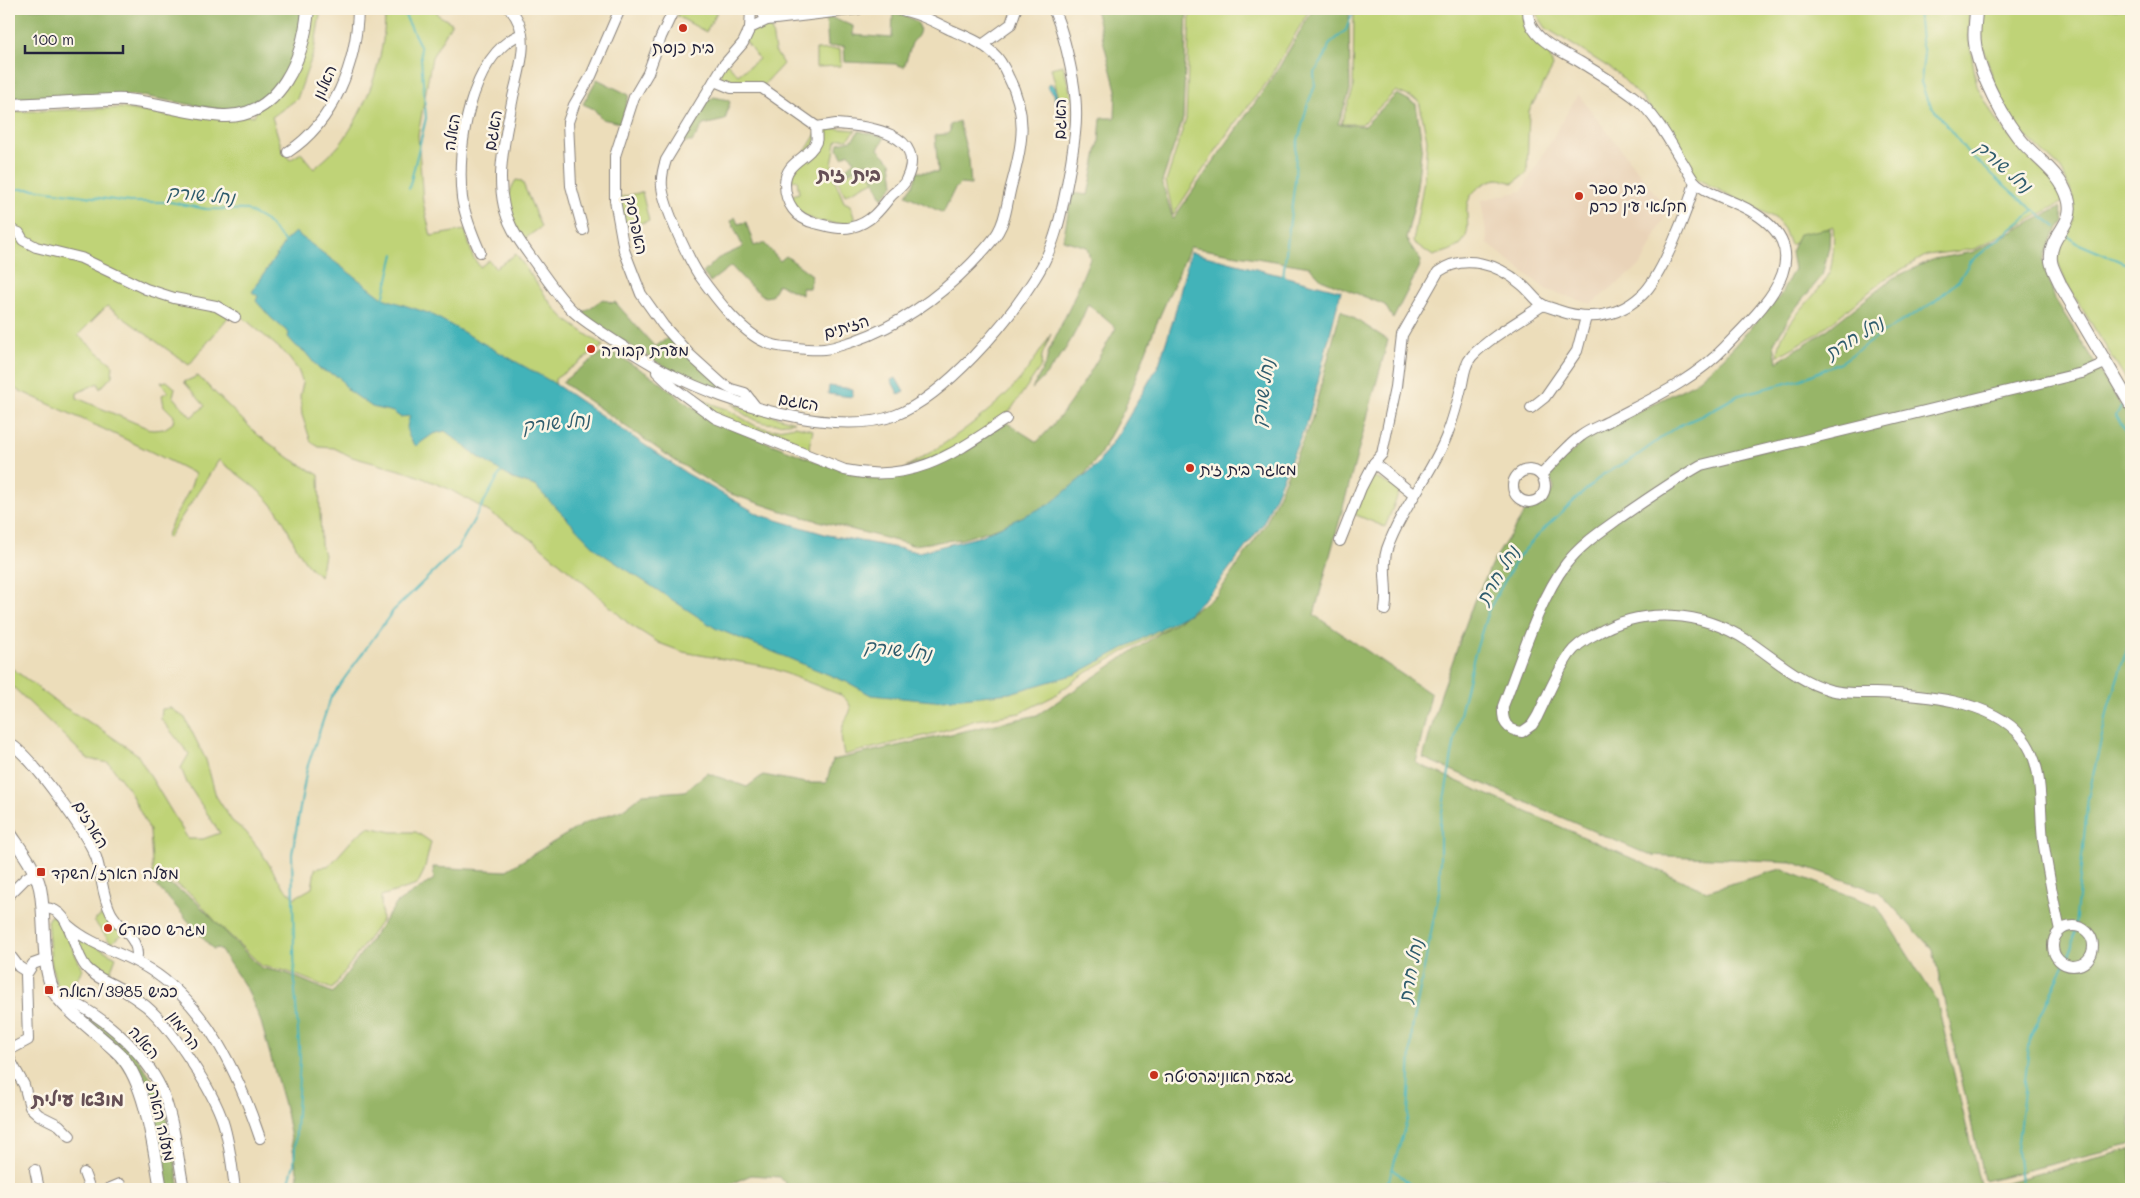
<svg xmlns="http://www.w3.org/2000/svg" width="2140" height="1198" font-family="Mali,'Playpen Sans Hebrew',sans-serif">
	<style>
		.built { fill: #e9d3b8 }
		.green { fill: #bfd377; stroke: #707a59 }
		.forest { fill: #97b568; stroke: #5c6c52 }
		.water { fill: #42b3b9; stroke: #326a7a }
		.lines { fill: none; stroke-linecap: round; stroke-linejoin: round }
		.stream { stroke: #42b3b9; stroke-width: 2 }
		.minor-casing { stroke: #87807a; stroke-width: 12 }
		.major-casing { stroke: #87807a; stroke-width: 14 }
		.minor { stroke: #fff; stroke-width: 10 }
		.major { stroke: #fff; stroke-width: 12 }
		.poi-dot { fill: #c8321e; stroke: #fcf5e5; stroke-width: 2 }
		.labels { text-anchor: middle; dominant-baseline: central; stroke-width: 5; stroke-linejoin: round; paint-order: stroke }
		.poi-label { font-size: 16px; fill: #22223b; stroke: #fcf5e5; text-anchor: start }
		.street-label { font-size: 16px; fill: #22223b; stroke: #fcf5e5 }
		.water-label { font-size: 18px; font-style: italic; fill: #2f5c6d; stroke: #fcf5e5 }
		.quarter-label { font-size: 19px; font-weight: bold; fill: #665056; stroke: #fcf5e5 }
	</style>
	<rect width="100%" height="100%" fill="#fcf5e5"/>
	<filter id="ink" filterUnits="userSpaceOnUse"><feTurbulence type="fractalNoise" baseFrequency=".02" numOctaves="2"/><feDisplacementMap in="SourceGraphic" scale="10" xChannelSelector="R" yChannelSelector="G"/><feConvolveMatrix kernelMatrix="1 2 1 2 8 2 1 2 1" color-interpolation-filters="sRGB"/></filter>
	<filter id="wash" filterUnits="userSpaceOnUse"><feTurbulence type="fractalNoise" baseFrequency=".0096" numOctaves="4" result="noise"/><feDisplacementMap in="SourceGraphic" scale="20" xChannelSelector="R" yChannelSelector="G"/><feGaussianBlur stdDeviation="1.12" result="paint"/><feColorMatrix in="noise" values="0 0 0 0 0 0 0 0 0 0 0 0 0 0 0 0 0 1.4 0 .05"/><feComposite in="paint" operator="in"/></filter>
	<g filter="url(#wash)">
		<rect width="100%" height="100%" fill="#ecddba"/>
		<path class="built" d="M1578 94 1668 210 1641 265 1591 304 1547 290 1488 244 1481 200 1522 191Z"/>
		<g class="green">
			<path d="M312 9H321L314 51 297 99 272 117 283 152 290 160 301 153 314 169C326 158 338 149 346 136 370 100 386 52 385 9H436L438 15 452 23 432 57 418 135 423 202 431 236 465 230 473 257 480 267 489 260 495 268 516 254 552 305 566 320 603 346 555 379 561 458 793 631 1190 599 1195 612 1079 677 1054 696 1020 713 976 720 936 733 844 755C843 748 840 738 842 730 845 713 860 711 841 695L769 667 683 652 659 643 629 624 591 589 534 541 481 507 447 488 410 473 352 457 334 448 319 447 311 442 302 415 300 396 303 383 298 370 285 353 234 310 189 365 107 306 78 335 113 365 112 376 100 389 98 383 77 393V398L152 430 164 429 173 423 174 416 164 406 162 395 168 392 161 382 167 381 175 388 173 396 191 417 205 406 184 382 198 376 258 435 291 459 319 475 321 544 324 555 320 576C296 559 292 531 275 508 260 489 238 475 219 460L168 538 166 537 174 518 190 489 195 474C134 442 71 414 9 386V112L121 108 170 116 161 107 254 116Z"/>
			<path d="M680 9H717V12L706 32 677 16Z"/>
			<path d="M1190 9H1310L1268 81 1231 128 1173 215 1166 182 1186 119Z"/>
			<path d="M1354 9H1522L1530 25 1547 47 1553 67 1529 111 1527 173 1513 183C1508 182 1502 179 1498 179 1486 180 1471 191 1468 202 1464 214 1472 228 1464 240 1458 250 1444 252 1433 256L1413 242 1424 180 1427 140 1419 101 1396 91 1362 124H1341L1353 90Z"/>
			<path d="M1533 9H1969V40L1977 86 1997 122 2020 150 2051 178 2063 202 1975 249 1927 255 1885 279 1817 334 1778 356C1779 323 1813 302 1828 276 1834 264 1834 239 1833 226L1790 245 1784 229 1775 218 1695 178 1661 121 1640 96 1616 72 1546 28Z"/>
			<path d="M1983 9H2131V387L2066 283 2057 260 2062 241 2074 222 2073 197 2061 169 2014 125 1995 85 1982 43Z"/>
			<path d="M766 22 772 32 775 51 783 64 761 88 721 81 720 67 725 61 738 75 759 59 745 40 752 31Z"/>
			<path d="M840 49 841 66 816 67V50Z"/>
			<path d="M1063 65 1072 98 1060 102 1051 68Z"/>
			<path d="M830 128 856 130 848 139H840L836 142 831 171 844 202 850 205 856 223C839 225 815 224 801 213 796 210 793 201 790 196L799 193 797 180 791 181 794 170 819 129Z"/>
			<path d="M865 164 874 181 845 195 837 179Z"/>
			<path d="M516 180 522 181 541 227 523 240C513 219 501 203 516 180Z"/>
			<path d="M642 192 649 221 623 227 618 198Z"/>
			<path d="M1051 334 1042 355 1041 366 1010 411 992 425 951 452 906 467C945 445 993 412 1021 378 1032 364 1042 349 1051 334Z"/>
			<path d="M688 395 728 410 756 426 772 430 795 426 813 430 808 452 717 415Z"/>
			<path d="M732 404 795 422C767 426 753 424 732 404Z"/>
			<path d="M1372 476 1400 490 1385 527 1354 514Z"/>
			<path d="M9 666 62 706 99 728 137 754 188 839H203L220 833 187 783 181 768 189 754 161 719 162 709 171 708 185 718 206 760 216 796 232 821 245 831 260 850 282 885 294 898 312 888 315 869 330 865 353 839 368 827 392 832H416L431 842 424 871 417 885 381 896 382 920 332 989 286 971 262 966 218 924 192 895 173 882 153 879 150 831 129 790 109 763 88 759 9 683Z"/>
			<path d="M106 912 123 934 111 943 94 921Z"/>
			<path d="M50 916H55L61 921 82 969 70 995 65 996C49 983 50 942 47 921Z"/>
			<path d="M77 936 116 957 109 975C93 966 81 955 77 936Z"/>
		</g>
		<g class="forest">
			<path d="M9 9H303V25L286 75 273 91 258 103 221 110 137 95 9 99Z"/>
			<path d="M1095 9H1187L1183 119 1162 182 1173 219 1274 76 1313 9H1349L1350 91 1338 124 1364 126 1397 94 1416 104 1422 145 1415 202 1406 239 1421 261 1419 268 1393 319 1385 305 1321 279 1310 267 1190 247 1155 327 1124 410 1099 456 1072 490 1050 507 1016 522 962 539 912 545 788 513 728 493 674 460 562 382 607 349 656 379 685 402 717 423 823 464 896 475 1007 423 1037 442C1071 409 1092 368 1116 328L1088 304C1075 337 1058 365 1032 389L1046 363 1049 350 1071 305 1090 258 1087 247 1063 240 1072 193 1088 195 1099 142 1101 118H1115L1116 90Z"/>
			<path d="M893 13C901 15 924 19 919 33 918 37 914 40 912 43 909 51 907 59 904 67L895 64 845 62 844 46 828 47 826 18H832L853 26V35L892 38Z"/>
			<path d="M597 79 629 95 621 123 602 119 594 109 583 104Z"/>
			<path d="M714 97 728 100 730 102 725 120 703 125 692 142H682L706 102Z"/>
			<path d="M959 121 969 160 971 185 960 184 954 190 943 213 906 195 914 183 917 172H938L935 135 947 134 950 131V125Z"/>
			<path d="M859 131 885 137 878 149 891 162 894 185 882 198 866 162 843 174 842 172 854 161 849 153 842 157 838 148 839 143 852 140Z"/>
			<path d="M2060 207 2064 221 2052 238 2043 261 2055 299 2131 422V1142L2129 1145 1984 1181 1933 950 1879 892 1792 862 1649 855 1423 758 1441 694 1474 601 1494 560 1528 507 1538 508 1546 502 1554 488 1550 477 1554 468 1590 436 1693 384 1723 358 1780 296 1794 269 1791 252 1799 234 1830 228 1829 247 1822 276 1793 311 1774 343 1777 362 1824 332 1893 278 1934 259 1973 252Z"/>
			<path d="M735 217 738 224 746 222 754 246 764 243 780 261 786 256 812 275 809 288H802V295L778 284 771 296 765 297 749 285 731 266 710 282 703 273 717 259 743 247 731 221Z"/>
			<path d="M603 299 612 303 615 302 655 347 669 337 731 393 683 376 660 364 581 314Z"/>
			<path d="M1341 310 1388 340 1314 615 1431 694 1416 763 1706 891 1781 869 1877 906 1937 1001 1981 1189 2131 1149V1189H790L780 1177 751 1175 719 1189H295L298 1176 286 1112 261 1022 247 989 219 948 213 949C192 927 175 903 152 882L171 885 192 898 261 968 286 973 333 993 397 903 434 879 433 867 505 871 587 822 622 810 643 794 685 791 707 773 747 787 763 775 806 783H826L833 760 1037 715 1217 595 1265 525 1311 422Z"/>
			<path d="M76 1010 99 1022 134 1053 159 1090 167 1119 180 1189H163L143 1090Z"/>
		</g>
		<g class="water">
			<path d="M1050 83 1055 87 1058 103 1055 102 1054 94 1047 87Z"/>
			<path d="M295 232 383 298 431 314 552 382 686 473 760 515 828 535 919 552 978 537 1050 504 1097 465 1122 428 1159 364 1174 317 1190 252 1341 291 1308 420 1263 524 1214 589 1188 614 1076 674 1010 693 933 701 871 695 849 683 715 628 598 551 535 486 513 479 480 458 445 431 433 434 416 446C406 435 405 429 410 416L400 417 393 412 372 407 348 390 339 377 319 369 305 352 296 346 288 337 289 333 271 318 256 301 258 296 252 292 287 239Z"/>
			<path d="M896 378 904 392 899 395 891 380Z"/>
			<path d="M829 386 853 389 852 397 828 394Z"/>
		</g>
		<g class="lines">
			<g class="stream">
				<path d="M402 9 420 46 426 118 409 189"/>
				<path d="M1918 9 1921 41 1924 53 1921 82 1927 100 1968 153 2020 199 2056 227"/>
				<path d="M9 189H34L129 202H170L206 209 247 210 266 221 286 243"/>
				<path d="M2064 233 2077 243 2131 266"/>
				<path d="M1283 277 1295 180 1296 148 1308 103 1315 86 1314 73 1325 57 1329 45 1346 30 1354 9"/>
				<path d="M383 300 394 254"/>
				<path d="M2124 403 2116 415 2129 439 2131 452"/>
				<path d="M1393 1169 1415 1189"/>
				<path d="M287 1189 294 1164 300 1059 295 991 292 854 307 768 331 697 393 611 458 548 502 470"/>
				<path d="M1379 1189 1389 1180 1408 1117 1412 1029 1440 887V823L1457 727 1473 660 1488 611 1518 557 1547 526 1602 475 1634 458 1676 427 1701 416 1739 395 1802 379 1840 363 1881 334 1934 302 1959 280 1970 262 2035 210"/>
				<path d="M2022 1189 2017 1150 2030 1038 2073 946 2088 798 2109 705 2131 636"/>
			</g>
		</g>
	</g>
	<g filter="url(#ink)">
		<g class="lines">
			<g class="minor-casing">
				<g id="minor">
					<path d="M510 9C533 34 519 69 513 97 505 139 491 189 512 228 519 242 529 254 538 267 549 282 560 299 574 312 584 321 596 328 607 336 628 350 649 364 672 375 727 403 836 438 896 415 946 395 1007 323 1035 278 1057 244 1063 206 1070 168 1073 149 1077 130 1076 110 1076 85 1064 31 1053 9"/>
					<path d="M674 9 661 37 648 73 634 97 615 156V200L624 250 641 294 663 325 690 355 722 384 731 389 745 393 755 406"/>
					<path d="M751 9 750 28 743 43 723 66 666 160C663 169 661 178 662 187 665 209 687 256 699 275 715 297 740 331 765 342 775 347 785 347 796 348 805 349 814 350 824 349 834 348 844 344 854 341 900 325 938 298 972 263 981 253 991 244 998 232 1007 217 1007 200 1012 183 1023 143 1028 114 1008 76 1004 67 1000 59 993 53 981 42 965 36 951 30 933 21 916 12 896 9"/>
					<path d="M760 9 767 20"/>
					<path d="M1528 9C1528 16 1529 24 1534 30 1544 45 1565 53 1580 62 1598 73 1617 84 1634 97 1654 113 1668 138 1681 160 1686 167 1690 177 1695 182 1707 194 1734 201 1749 210 1825 253 1764 306 1725 347 1694 380 1651 399 1611 420 1602 425 1590 429 1581 436 1567 446 1554 462 1541 475"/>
					<path d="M750 28 767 20 859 9"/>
					<path d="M982 45 1011 24 1016 9"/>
					<path d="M714 81 731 88H762L817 127"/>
					<path d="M836 124C867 126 929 133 906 180 903 187 895 191 890 197 880 210 870 223 852 227 840 230 827 226 815 223 796 219 785 203 785 184 785 161 809 159 816 142 818 137 815 132 817 127Z"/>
					<path d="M288 152C334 122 357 63 358 9"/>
					<path d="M9 229 19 233 23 240 36 247 81 258 146 289 174 298 216 306 235 317"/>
					<path d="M583 230 571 186 568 122 574 105 591 76 620 9"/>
					<path d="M480 252C472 234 465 217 462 198 456 148 470 56 521 34"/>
					<path d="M657 372 674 388 715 418 845 470C913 484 953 454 1006 419"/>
					<path d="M1531 408 1545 397 1577 351 1586 317"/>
					<path d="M1374 463 1414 495"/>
					<circle cx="1529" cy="486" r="16"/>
					<path d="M1340 541 1361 488 1374 463 1382 454 1396 387 1402 335 1438 272C1464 253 1498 264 1521 284 1529 290 1535 300 1543 305 1547 307 1553 308 1557 310 1588 321 1617 318 1642 295 1662 277 1688 209 1695 182"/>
					<path d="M1385 610C1389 590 1381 567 1387 549 1402 507 1431 476 1447 435 1453 419 1458 401 1462 384 1464 374 1465 364 1472 356 1490 337 1521 320 1543 305"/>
					<path d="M9 743C31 755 86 833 96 857 102 875 102 896 111 913 120 929 142 940 136 961"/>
					<path d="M9 895 25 879 34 873"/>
					<path d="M42 908C73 906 70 948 86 967 94 977 109 982 121 989 129 994 138 1000 146 1006 171 1027 213 1090 223 1122 230 1144 232 1167 235 1189"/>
					<path d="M69 926C92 946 124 953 149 969 207 1005 239 1076 260 1138"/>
					<circle cx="2073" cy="946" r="20"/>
					<path d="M2060 930C2053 900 2048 871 2043 840 2039 806 2045 765 2022 737 1991 699 1921 695 1875 693 1861 693 1844 694 1830 690 1799 682 1774 658 1748 641 1702 611 1643 606 1596 634 1586 639 1575 646 1569 655 1556 674 1547 697 1537 717L1532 725 1522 732C1506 730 1502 722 1503 706 1520 663 1539 599 1566 564 1581 544 1602 531 1621 517 1647 499 1673 481 1701 465L2082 373 2105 363"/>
					<path d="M9 954 19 967 27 972"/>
					<path d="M64 1004 68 1002 75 1003C109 1021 150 1058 164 1095 175 1125 178 1158 184 1189"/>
					<path d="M9 1046 13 1048 28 1040 26 975 33 964 47 959"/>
					<path d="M9 1058 24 1085 30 1107 39 1115 59 1125 70 1136"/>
					<path d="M35 1170 39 1189"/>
					<path d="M84 1173 90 1189"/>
					<path d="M108 1189 120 1184"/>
				</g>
			</g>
			<g class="major-casing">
				<g id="major">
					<path d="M1976 9C1976 20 1973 32 1975 43 1978 72 2005 124 2025 145 2041 162 2061 175 2068 198 2077 225 2048 234 2051 261 2052 269 2058 278 2061 286L2131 405"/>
					<path d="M9 105C34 104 59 103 85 101 98 101 113 99 126 100 159 103 191 114 223 116 281 118 304 56 308 9"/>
					<path d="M9 832C21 850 35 867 40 888 46 917 41 964 53 990 63 1010 104 1038 121 1056 147 1085 154 1151 161 1189"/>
				</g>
			</g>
			<use href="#minor" class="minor"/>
			<use href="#major" class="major"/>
		</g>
	</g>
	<g class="poi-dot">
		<circle cx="683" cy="28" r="5"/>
		<circle cx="1579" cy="196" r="5"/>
		<circle cx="591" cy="349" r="5"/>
		<circle cx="1190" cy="468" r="5"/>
		<rect x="36" y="867" width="10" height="10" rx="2.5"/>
		<circle cx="108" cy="928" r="5"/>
		<rect x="44" y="985" width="10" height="10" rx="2.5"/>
		<circle cx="1154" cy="1075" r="5"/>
	</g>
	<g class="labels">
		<g class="poi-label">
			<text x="683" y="46" text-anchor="middle">בית כנסת</text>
			<text x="1589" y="187">בית ספר<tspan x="1589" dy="18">חקלאי עין כרם</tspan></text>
			<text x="601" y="349">מערת קבורה</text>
			<text x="1200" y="468">מאגר בית זית</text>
			<text x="51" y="872">מעלה הארז/השקד</text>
			<text x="118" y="928">מגרש ספורט</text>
			<text x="59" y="990">כביש 3985/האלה</text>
			<text x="1164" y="1075">גבעת האוניברסיטה</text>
		</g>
		<g class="street-label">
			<text transform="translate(324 82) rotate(-66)">האלון</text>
			<text transform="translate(1059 119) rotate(-88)">האגם</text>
			<text transform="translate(492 130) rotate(-80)">האגם</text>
			<text transform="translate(451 132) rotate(-81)">האלה</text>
			<text transform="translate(637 225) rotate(78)">האפרסק</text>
			<text transform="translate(846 326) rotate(-17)">הזיתים</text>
			<text transform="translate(799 401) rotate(11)">האגם</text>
			<text transform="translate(92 824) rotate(59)">הארזים</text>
			<text transform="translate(185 1030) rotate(54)">הרימון</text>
			<text transform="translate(145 1042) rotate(49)">האלה</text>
			<text transform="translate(162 1121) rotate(77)">מעלה הארז</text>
		</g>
		<g class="water-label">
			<text transform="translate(2004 166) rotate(41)">נחל שורק</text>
			<text transform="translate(201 194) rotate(5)">נחל שורק</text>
			<text transform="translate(1854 337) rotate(-32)">נחל חרת</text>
			<text transform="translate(1262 393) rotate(-82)">נחל שורק</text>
			<text transform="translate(556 422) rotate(-6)">נחל שורק</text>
			<text transform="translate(1497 575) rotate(-59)">נחל חרת</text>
			<text transform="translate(898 649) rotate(7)">נחל שורק</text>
			<text transform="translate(1410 971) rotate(-79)">נחל חרת</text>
		</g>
		<g class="quarter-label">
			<text x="849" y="173">בית זית</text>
			<text x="78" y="1098">מוצא עילית</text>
		</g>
	</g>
	<rect width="2140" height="1198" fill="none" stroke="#fcf5e5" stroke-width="30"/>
	<path d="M25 45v8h98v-8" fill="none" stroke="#22223b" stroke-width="2.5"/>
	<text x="32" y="45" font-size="15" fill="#22223b" stroke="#fcf5e5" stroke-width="4" paint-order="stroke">100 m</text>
</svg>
